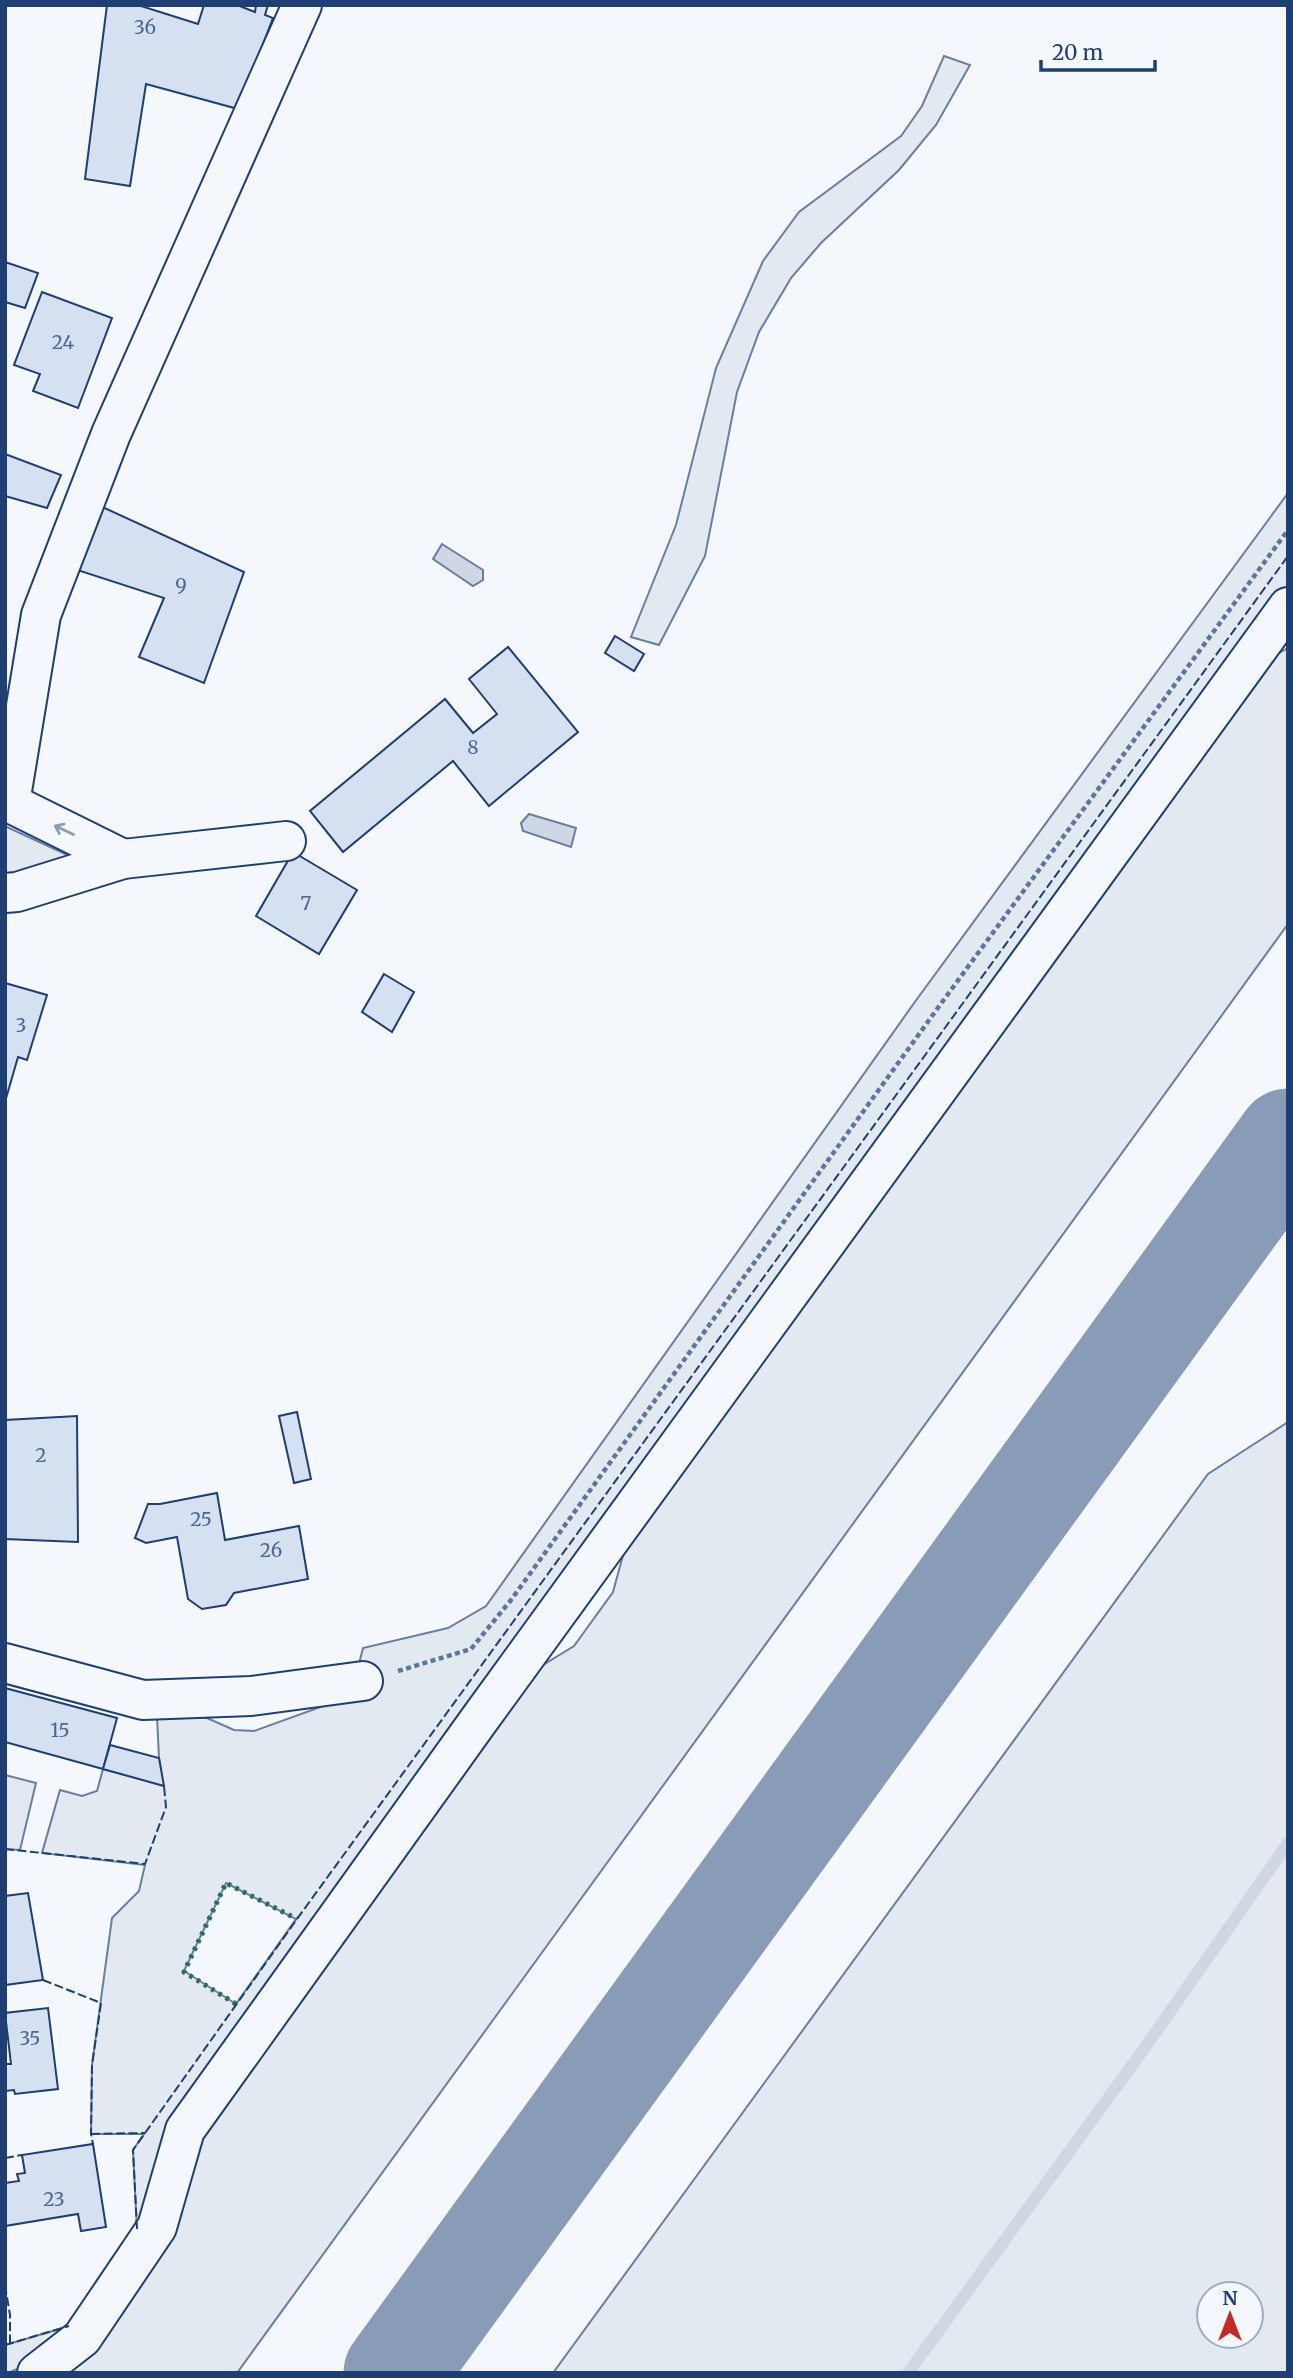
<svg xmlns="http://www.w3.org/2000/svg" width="1293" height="2378" font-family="Merriweather,serif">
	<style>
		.green { fill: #e3e9f0; stroke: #687fa3; stroke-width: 2; fill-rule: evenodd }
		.water { fill: #cfd7e4; stroke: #687fa3; stroke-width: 2 }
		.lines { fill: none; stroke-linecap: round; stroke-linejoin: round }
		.stream { stroke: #cfd7e4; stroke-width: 12 }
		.taxiway { stroke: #889bb7; stroke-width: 103 }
		.building { fill: #d5e0f0; stroke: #1d3f73; stroke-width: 2 }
		.minor-casing { stroke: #1d3f73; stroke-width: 42 }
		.path { stroke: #5e769c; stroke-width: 4.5; stroke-dasharray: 5 3.5; stroke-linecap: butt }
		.minor { stroke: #f4f7fb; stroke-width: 38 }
		.hedge { stroke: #2c6c60; stroke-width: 5; stroke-dasharray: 3.5 5; stroke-linecap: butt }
		.fence { stroke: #1d3f73; stroke-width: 2; stroke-dasharray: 9 3.5; stroke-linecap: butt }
		.oneway { stroke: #889bb7 }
		.labels { text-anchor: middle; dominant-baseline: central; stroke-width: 5; stroke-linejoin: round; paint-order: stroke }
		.number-label { font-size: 19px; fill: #4b6792 }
	</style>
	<rect width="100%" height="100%" fill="#f4f7fb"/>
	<g class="green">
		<path d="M944 56 970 65 936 125 899 170 821 243 791 278 759 332 737 392 705 556 659 645 631 637 676 525 716 368 763 261 799 212 901 136 922 106Z"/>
		<path d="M1288 493V589L137 2231 133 2150 144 2134H91L92 2065 112 1918 139 1891 145 1865 42 1853 60 1790 82 1796 97 1791 103 1769 163 1785 159 1758 157 1716 207 1718 234 1730 254 1731 351 1696 363 1648 448 1628 486 1606 917 999ZM226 1883 296 1919 236 2004 184 1971Z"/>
		<path d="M1288 648V924L237 2373H57L208 2117 530 1673 574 1646 613 1592 628 1537 1261 663Z"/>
		<path d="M5 827H7L76 859 5 878Z"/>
		<path d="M1288 1422V2373H553L1208 1474ZM1209 2294H1251V2336H1209Z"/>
		<path d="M5 1775 36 1783 20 1850 5 1849Z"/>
		<path d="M73 2325C58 2337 22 2372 5 2373V2345Z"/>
	</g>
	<g class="water">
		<path d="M442 544 483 570V580L473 586 433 559Z"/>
		<path d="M529 814 576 828 571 847 523 831 521 823Z"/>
	</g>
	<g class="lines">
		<path class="stream" d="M908 2373 1146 2046 1288 1843"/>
		<path class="taxiway" d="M395 2373 1288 1140"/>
	</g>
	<g class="building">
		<path d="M107 5H138L198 24 204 5H237L255 12 256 5H268L265 15 273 18 238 109 146 84 130 186 85 179Z"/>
		<path d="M5 262 38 273 25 308 5 302Z"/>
		<path d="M42 292 112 318 78 408 33 391 40 374 14 365Z"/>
		<path d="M5 454 61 475 47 508 5 496Z"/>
		<path d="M98 505 244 572 204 683 139 657 164 598 71 568Z"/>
		<path d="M615 636 644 654 634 671 605 653Z"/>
		<path d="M508 647 578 732 489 806 453 761 343 852 310 811 445 699 473 733 497 714 469 679Z"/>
		<path d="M293 852 357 890 319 954 256 916Z"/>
		<path d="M384 974 414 992 392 1032 362 1012Z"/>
		<path d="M5 983 47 995 27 1060 18 1057 5 1102Z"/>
		<path d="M297 1412 311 1479 294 1483 279 1416Z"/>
		<path d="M77 1416 78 1542 5 1539V1420Z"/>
		<path d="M217 1493 225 1540 299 1526 308 1579 234 1593 226 1605 202 1609 188 1599 177 1537 146 1543 135 1538 148 1504H160Z"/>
		<path d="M5 1688 117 1718 103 1769 5 1742Z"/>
		<path d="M110 1745 159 1758 164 1786 103 1769Z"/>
		<path d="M28 1893 43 1980 5 1985V1896Z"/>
		<path d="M48 2008 58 2089 15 2094 14 2090 5 2091V2064H11L5 2013Z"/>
		<path d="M93 2144 106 2227 81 2231 78 2214 5 2226V2183L19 2181 17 2174 25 2173 22 2155Z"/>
	</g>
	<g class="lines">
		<g class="minor-casing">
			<g id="minor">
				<path d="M5 803H10L123 859"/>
				<path d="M10 803 41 615 111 434 302 5"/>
				<path d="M5 893 17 892 123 859 286 841"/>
				<path d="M5 1663 143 1700 251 1696 363 1681"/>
				<path d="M37 2373 82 2338 157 2227 185 2130 479 1720 1288 607"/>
			</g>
		</g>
		<path class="path" d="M398 1671 471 1649 511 1600 940 1005 1288 530"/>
		<use href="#minor" class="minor"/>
		<path class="hedge" d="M236 2004 184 1972 226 1883 297 1919"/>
		<g class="fence">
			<path d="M5 1849 145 1864 166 1807 164 1786"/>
			<path d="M43 1980 101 2003 92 2065 91 2134 93 2144"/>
			<path d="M91 2134 145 2133"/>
			<path d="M5 2158 22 2155"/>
			<path d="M137 2229 133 2150 297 1919 1288 556"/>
			<path d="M5 2285 10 2315V2343"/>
			<path d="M5 2345 69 2326"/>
		</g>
	</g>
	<defs><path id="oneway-shaft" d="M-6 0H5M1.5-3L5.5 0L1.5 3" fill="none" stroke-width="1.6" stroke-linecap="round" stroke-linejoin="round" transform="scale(1.75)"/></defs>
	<use class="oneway" href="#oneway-shaft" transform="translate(64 830) rotate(-154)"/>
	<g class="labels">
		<g class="number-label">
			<text x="145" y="27">36</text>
			<text x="63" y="342">24</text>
			<text x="181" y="585">9</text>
			<text x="473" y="747">8</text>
			<text x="306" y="903">7</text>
			<text x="21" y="1025">3</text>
			<text x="41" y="1455">2</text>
			<text x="201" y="1519">25</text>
			<text x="271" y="1550">26</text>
			<text x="60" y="1730">15</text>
			<text x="30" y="2038">35</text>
			<text x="54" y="2199">23</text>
		</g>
	</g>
	<rect width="1293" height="2378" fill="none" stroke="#1d3f73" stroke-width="14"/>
	<g transform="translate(1230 2315)"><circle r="33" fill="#f4f7fb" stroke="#9eadc5" stroke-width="2"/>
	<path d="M0-5L12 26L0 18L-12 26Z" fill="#c62828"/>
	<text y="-10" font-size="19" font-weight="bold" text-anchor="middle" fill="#1d3f73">N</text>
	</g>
	<path d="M1041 60v10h114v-10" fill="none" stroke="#1d3f73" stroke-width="3.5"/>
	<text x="1052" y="60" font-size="21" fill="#1d3f73" stroke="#f4f7fb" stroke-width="5" paint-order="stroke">20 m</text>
</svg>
